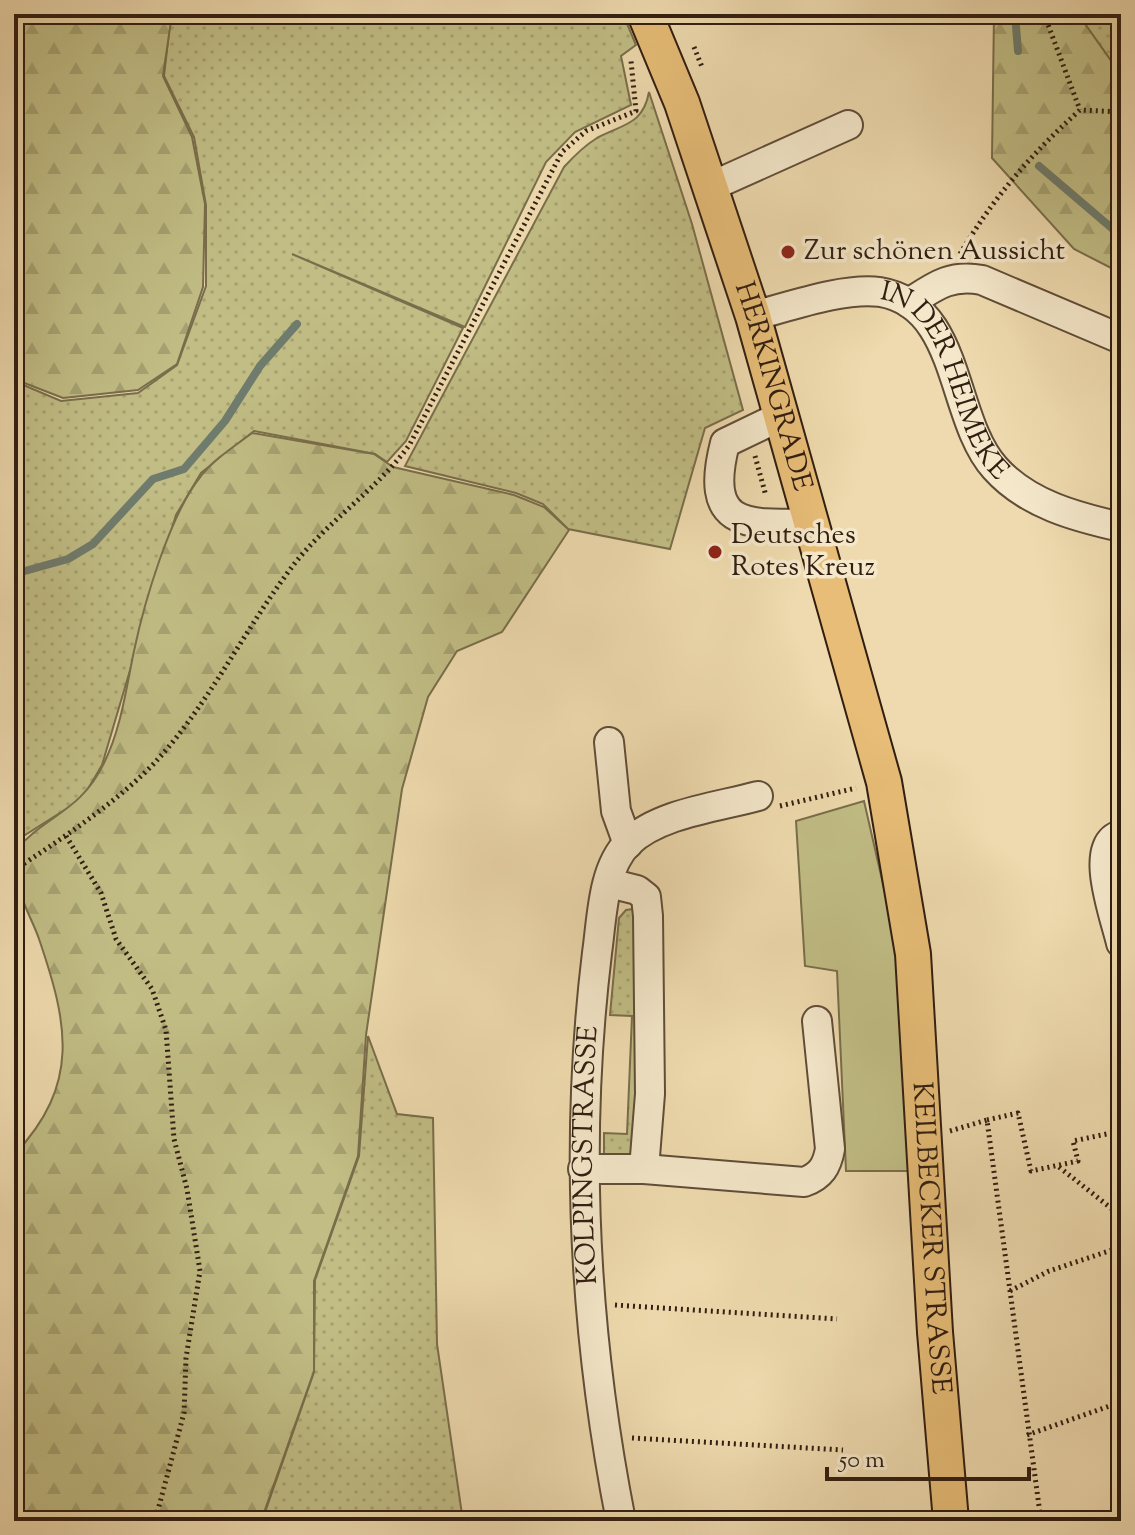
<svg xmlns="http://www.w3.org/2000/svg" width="1135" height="1535" font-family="'Sorts Mill Goudy',serif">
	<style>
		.grass { fill: url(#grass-dots); stroke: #796e4b; stroke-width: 2 }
		.forest { fill: url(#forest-firs); stroke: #796e4b; stroke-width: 2 }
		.park { fill: #c1bd85; stroke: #796e4b; stroke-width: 2 }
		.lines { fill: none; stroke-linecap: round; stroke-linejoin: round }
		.stream { stroke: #6f7c6d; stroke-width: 8 }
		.minor-casing { stroke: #604d38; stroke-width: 32 }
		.major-casing { stroke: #311e11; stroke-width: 38 }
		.path { stroke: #311e11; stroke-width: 5; stroke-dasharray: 2 4; stroke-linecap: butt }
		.minor { stroke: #f4e7ca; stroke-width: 28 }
		.major { stroke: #e7bd77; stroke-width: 34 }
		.poi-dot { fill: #8f2418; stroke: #f4e7ca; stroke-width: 3 }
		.labels { text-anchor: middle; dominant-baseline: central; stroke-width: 7; stroke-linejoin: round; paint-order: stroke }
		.poi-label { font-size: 28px; fill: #311e11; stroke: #f4e7ca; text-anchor: start }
		.street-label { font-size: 28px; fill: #311e11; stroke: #f4e7ca }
	</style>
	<defs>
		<pattern id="grass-dots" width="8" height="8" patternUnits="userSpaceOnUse" patternTransform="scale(2)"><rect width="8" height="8" fill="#c1bd85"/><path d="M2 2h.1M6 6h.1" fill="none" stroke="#a6a272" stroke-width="1.8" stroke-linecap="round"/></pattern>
		<pattern id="forest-firs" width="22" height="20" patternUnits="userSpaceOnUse" patternTransform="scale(2)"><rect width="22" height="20" fill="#c1bd85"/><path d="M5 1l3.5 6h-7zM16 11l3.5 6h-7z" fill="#a6a272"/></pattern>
	</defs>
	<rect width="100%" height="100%" fill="#eedaae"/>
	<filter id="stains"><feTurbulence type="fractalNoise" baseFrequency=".0025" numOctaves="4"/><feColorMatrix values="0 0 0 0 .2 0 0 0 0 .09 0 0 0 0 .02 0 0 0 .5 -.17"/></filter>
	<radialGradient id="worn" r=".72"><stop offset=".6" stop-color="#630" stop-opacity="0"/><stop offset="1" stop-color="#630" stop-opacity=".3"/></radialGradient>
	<g class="grass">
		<path d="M171 14H623L636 45 621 56 631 105 575 132 546 162 465 327 292 254 463 328 406 441 387 462 375 454 254 431 201 473 176 515 102 765 82 799 14 842V381L61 401 138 393 177 365 206 286V205L194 137 164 76Z"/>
		<path d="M1078 14H1121V75Z"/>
		<path d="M649 92 692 224 743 410 705 428 670 549 568 529 543 504 516 493 405 466 564 167C574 156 584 146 597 138 623 124 643 125 649 92Z"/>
		<path d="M634 909 639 1156H604V1133L627 1134 632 1016 610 1015 619 918 626 910Z"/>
		<path d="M368 1036 397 1114 433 1118 437 1344 463 1521H262L314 1372 315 1280 359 1156Z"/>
	</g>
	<g class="forest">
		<path d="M14 14H172L163 76 192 137 205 204 203 287 177 364 138 390 63 398 14 379Z"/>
		<path d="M994 14H1078L1121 75V273L1074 249 992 158Z"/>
		<path d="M252 433 374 454 393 467 514 495 544 507 569 530 502 632 457 651 428 697 402 789 366 1035 358 1156 314 1281V1371L261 1521H14V1155C81 1084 68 1024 39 939 34 924 25 909 21 894 17 880 17 865 15 851 45 815 80 813 104 763 121 729 126 689 134 651 144 603 170 514 201 476 214 459 235 446 252 433Z"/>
	</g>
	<path class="park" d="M864 801 896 941 912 1171H846L837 971 805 966 796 821Z"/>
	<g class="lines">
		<g class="stream">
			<path d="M1015 14 1018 51"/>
			<path d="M1039 166 1121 236"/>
			<path d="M14 574 68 559 93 544 153 479 184 469 225 421 260 366 297 324"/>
		</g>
		<g class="minor-casing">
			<g id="minor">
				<path d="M712 186 848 125"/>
				<path d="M909 303C935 286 950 274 982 280L1121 339"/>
				<path id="s1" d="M753 316C788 307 844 287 880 292 961 305 950 418 995 468 1027 504 1076 517 1121 527"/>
				<path d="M783 415 725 443C704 525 742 526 810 523"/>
				<path d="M609 742 616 811 628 844"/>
				<path d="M1121 835C1087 843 1115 917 1121 943"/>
				<path d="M609 883 637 890 646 897 648 916 650 1094 644 1169"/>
				<path d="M583 1169H644L804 1182C821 1176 827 1166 830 1149L817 1021"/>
				<path id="s2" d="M621 1521C584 1333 574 1143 597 953 602 919 602 869 628 843 659 813 718 807 758 796"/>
			</g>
		</g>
		<g class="major-casing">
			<g id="major">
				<path id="s3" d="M645 14 682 103 753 316 884 782 913 954 935 1332 951 1521"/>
			</g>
		</g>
		<g class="path">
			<path d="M1044 14 1080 110"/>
			<path d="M694 47 702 67"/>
			<path d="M960 254C993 198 1032 153 1080 110L1121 112"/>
			<path d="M755 456 766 496"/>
			<path d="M780 806 856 788"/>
			<path d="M66 836 101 893 116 939 152 989 166 1030 174 1139 187 1189 200 1271 186 1358 184 1413 155 1521"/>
			<path d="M14 870C59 841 123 798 159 758 212 699 247 625 295 563 330 519 378 489 410 444L562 152 586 131 636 111 631 61"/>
			<path d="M987 1120 1018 1113 1031 1171 1078 1161 1073 1141 1121 1131"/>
			<path d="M950 1131 987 1120 1041 1521"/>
			<path d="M1059 1167 1121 1216"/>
			<path d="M1010 1291 1049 1271 1121 1247"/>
			<path d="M615 1305 837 1319"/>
			<path d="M1027 1435 1121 1402"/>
			<path d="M632 1438 843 1450"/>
		</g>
		<use href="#minor" class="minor"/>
		<use href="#major" class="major"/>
	</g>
	<g class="poi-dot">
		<circle cx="788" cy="252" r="8"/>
		<circle cx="715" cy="552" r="8"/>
	</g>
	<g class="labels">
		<g class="poi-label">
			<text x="804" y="252">Zur schönen Aussicht</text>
			<text x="731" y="536">Deutsches<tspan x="731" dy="32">Rotes Kreuz</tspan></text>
		</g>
		<g class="street-label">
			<text stroke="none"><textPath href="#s3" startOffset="394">HERKINGRADE</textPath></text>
			<text stroke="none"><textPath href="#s1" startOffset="246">IN DER HEIMEKE</textPath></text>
			<text stroke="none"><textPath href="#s2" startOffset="368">KOLPINGSTRASSE</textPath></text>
			<text stroke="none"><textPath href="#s3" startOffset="1264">KEILBECKER STRASSE</textPath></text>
		</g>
	</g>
	<rect width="1135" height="1535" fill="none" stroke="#eedaae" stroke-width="48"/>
	<rect x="16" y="16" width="1103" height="1503" fill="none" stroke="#311e11" stroke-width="4"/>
	<rect x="24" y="24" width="1087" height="1487" fill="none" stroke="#311e11" stroke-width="2"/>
	<path d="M827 1467v12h202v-12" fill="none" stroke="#311e11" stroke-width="4"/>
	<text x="839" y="1467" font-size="24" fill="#311e11" stroke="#f4e7ca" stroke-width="6" paint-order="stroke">50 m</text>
	<rect width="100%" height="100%" filter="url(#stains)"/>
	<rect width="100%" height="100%" fill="url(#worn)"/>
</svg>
